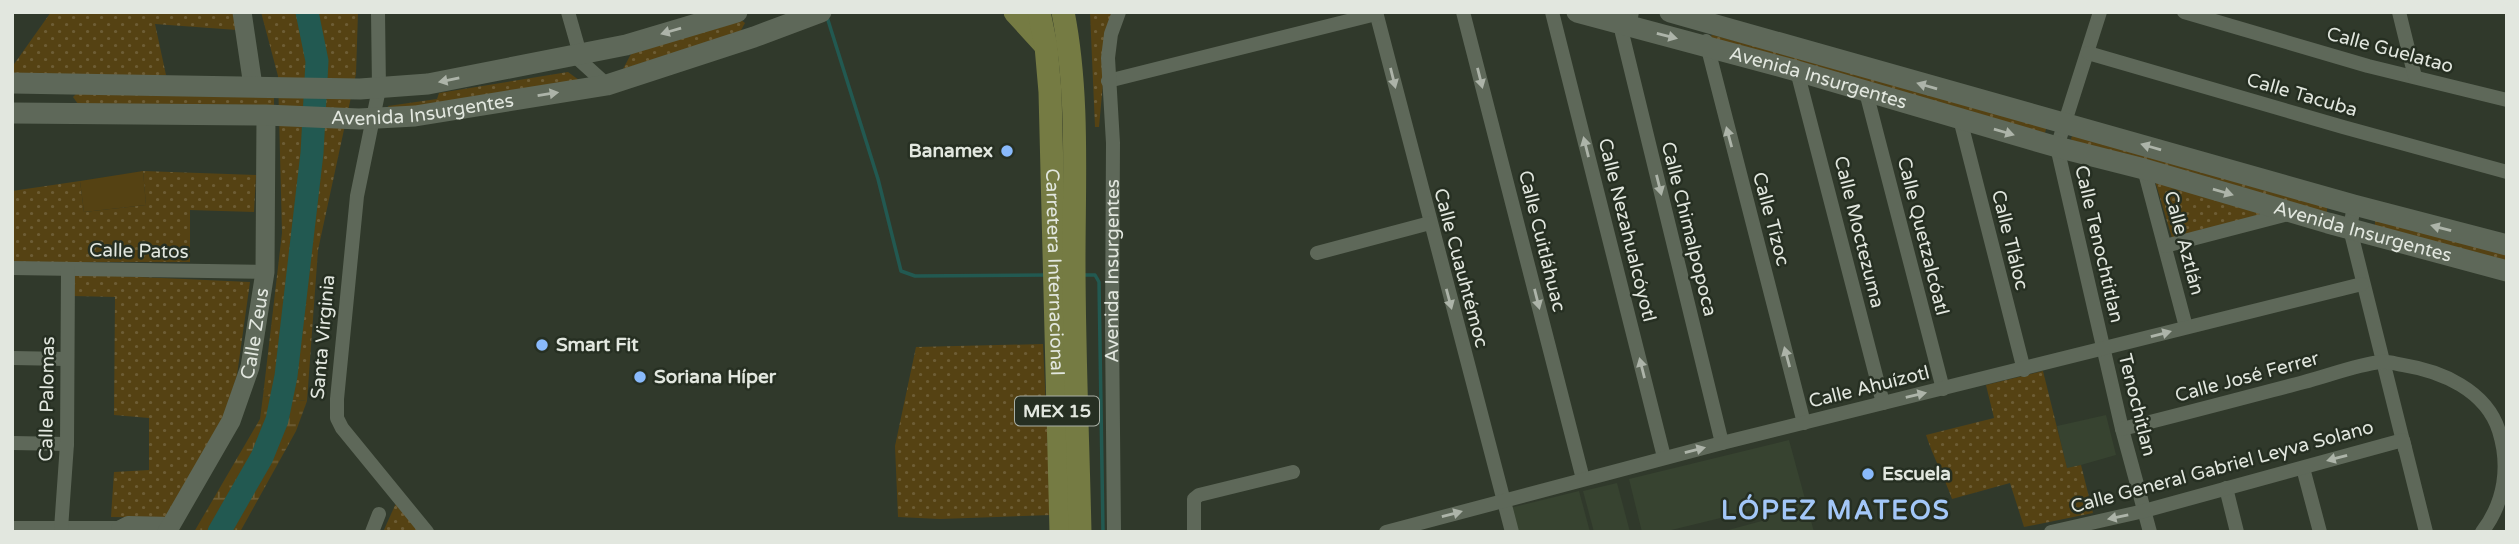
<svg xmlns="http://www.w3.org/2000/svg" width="2519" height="544" font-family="'Varela Round',sans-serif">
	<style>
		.built { fill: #374330 }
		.green { fill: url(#green-dots) }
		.wetland { fill: url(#wetland-marsh) }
		.pitch { fill: #554213 }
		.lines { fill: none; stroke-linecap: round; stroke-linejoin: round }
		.stream { stroke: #225951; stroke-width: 3.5 }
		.river { stroke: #225951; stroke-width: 23 }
		.minor { stroke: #5e6859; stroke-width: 14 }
		.tertiary { stroke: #5e6859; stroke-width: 19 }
		.secondary { stroke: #5e6859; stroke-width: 21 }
		.primary { stroke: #757b43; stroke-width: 23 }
		.oneway { fill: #adb4a9 }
		.poi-dot { fill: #89bafc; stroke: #262f22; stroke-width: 2.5 }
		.labels { text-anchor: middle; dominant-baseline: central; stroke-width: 5; stroke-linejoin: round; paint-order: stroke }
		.shield { fill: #262f22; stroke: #aab0a6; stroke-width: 2 }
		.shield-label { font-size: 18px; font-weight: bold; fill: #e2e7df }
		.street-label { font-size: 19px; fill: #e2e7df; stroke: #262f22 }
		.poi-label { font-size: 19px; font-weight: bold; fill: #e2e7df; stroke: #262f22; text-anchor: start }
		.district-label { font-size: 26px; font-weight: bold; letter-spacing: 2px; fill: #a3c7f8; stroke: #262f22 }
	</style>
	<defs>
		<pattern id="green-dots" width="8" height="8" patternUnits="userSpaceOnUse" patternTransform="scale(1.75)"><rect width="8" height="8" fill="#554213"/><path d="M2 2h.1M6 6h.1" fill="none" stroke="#6d5d35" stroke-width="1.8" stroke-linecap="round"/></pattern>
		<pattern id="wetland-marsh" width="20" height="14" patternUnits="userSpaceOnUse" patternTransform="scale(1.75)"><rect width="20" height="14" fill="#554213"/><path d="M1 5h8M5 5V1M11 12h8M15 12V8" fill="none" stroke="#6d5d35"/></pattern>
	</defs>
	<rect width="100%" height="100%" fill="#30392b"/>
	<g class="built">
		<path d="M2106 415 2116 455 2067 469 2057 426Z"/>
		<path d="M1789 440 1814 532H1721L1769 519 1766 507 1663 532H1642L1629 479Z"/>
		<path d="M1617 483 1630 532H1594L1583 491Z"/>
		<path d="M1579 491 1590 532H1516L1510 508Z"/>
	</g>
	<g class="green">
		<path d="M51 12H235L237 30 155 24 166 75H12V67Z"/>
		<path d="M261 12H358L356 74 318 250 307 401 263 396 282 233 278 76Z"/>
		<path d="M1090 12H1115L1107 39 1099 127H1095Z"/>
		<path d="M741 20 745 23 740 32 623 69 631 54Z"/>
		<path d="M1713 35 2047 125 2045 133 1712 44 1710 36Z"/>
		<path d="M568 72 587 86 391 113 388 106 437 99 439 93Z"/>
		<path d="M79 91 274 93V105L78 104 73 97Z"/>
		<path d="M2075 132 2327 204V213L2073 144 2071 138Z"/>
		<path d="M143 171 256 175 254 212 190 210V262H12V191L80 181 84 212 146 205Z"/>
		<path d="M2155 181 2274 213 2172 238Z"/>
		<path d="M2375 220 2507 252V263L2375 228Z"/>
		<path d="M73 274 250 282 237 375 223 419 167 518 111 517 114 472 149 470V418L114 415 115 297 73 296Z"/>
		<path d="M1043 344 1051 515 940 519 898 517 895 446 916 347Z"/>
		<path d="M2043 371 2067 468 2081 465 2093 513 2024 527 2010 483 1952 499C1944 476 1933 457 1926 435L1994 418 1986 385Z"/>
		<path d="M396 503 421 532H383Z"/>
	</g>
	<path class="wetland" d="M263 396 307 401 296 431 240 532H194L260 419Z"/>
	<path class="pitch" d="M143 171 146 205 84 212 80 181Z"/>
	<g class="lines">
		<g class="stream">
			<path d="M827 17 878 179 901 271 915 276 1047 275"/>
			<path d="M1083 275H1095L1099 282 1103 532"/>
		</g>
		<path class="river" d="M219 532 262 457 277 420 286 376 312 153 317 61 307 12"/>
		<g class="minor">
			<path d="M378 12 379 89 357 196 337 399V418L342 428 427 532"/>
			<path d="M568 12 578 47 575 56 607 85"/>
			<path d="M1376 12 1512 532"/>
			<path d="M1463 12 1583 479"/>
			<path d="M1552 12 1664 457"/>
			<path d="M1632 12 1629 27 1622 33 1722 443"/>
			<path d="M2100 12 2057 147 2122 429 2150 532"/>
			<path d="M2184 12 2368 66 2507 100"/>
			<path d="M2399 12 2415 77"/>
			<path d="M1706 41 1804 423"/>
			<path d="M2088 53 2343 127 2507 172"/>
			<path d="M1797 71 1883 403"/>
			<path d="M1108 81 1376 14"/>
			<path d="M1866 92 1943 389"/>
			<path d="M1960 119 2024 370"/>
			<path d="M2144 169 2186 327"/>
			<path d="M2354 205 2350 229 2405 449"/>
			<path d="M2165 246 2292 213"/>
			<path d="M1317 253 1430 223"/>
			<path d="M12 268 265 272"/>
			<path d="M12 358 67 359"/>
			<path d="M2122 429C2183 414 2243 398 2304 382 2327 376 2359 364 2381 362 2388 361 2396 364 2403 365 2441 371 2486 390 2499 431 2510 466 2505 502 2482 532"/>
			<path d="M12 443 67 444"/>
			<path d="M2303 468 2320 532"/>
			<path d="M2226 488 2237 532"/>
			<path d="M12 528H118L129 532"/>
			<path d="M118 528 128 523 172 524"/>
			<path d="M61 529 67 444 68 269"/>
			<path d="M372 532 379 514"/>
			<path id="s1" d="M1114 532 1112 328 1113 143 1108 58 1111 34 1119 12"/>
			<path d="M1194 532V499L1199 495 1293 472"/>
			<path d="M1386 532 1722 443 2362 284"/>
			<path d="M2051 532 2144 511 2403 440 2426 532"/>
		</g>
		<g class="tertiary">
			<path d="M242 12 253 86"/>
			<path id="s2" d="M167 532 231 421 250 367 265 272 266 115"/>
		</g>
		<g class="secondary">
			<path id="s3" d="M1577 12 1797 71 2057 147 2144 169 2328 223 2507 271"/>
			<path d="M1670 12 2354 205 2507 245"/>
			<path d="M12 83 360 89 428 84 626 45 737 12"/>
			<path id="s4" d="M12 113 266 115 359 119 415 116 607 85 754 37 821 12"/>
		</g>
		<g class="primary">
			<path d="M1015 12 1046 46"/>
			<path id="s5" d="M1039 12 1046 46 1050 92 1061 532"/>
			<path d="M1063 12C1079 93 1074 179 1074 261 1074 351 1078 442 1080 532"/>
		</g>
	</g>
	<defs><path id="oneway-solid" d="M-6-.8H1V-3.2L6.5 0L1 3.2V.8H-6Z" transform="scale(1.75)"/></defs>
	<g class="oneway">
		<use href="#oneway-solid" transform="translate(671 31) rotate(164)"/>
		<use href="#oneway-solid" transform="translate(1667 36) rotate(14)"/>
		<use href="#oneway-solid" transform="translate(1393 78) rotate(76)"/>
		<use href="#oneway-solid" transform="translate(1480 78) rotate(76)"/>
		<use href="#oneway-solid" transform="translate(449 80) rotate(169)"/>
		<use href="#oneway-solid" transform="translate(1927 86) rotate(-164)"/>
		<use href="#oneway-solid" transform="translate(548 94) rotate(-9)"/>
		<use href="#oneway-solid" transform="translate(2004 132) rotate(16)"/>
		<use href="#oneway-solid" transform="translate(1729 137) rotate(-105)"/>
		<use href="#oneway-solid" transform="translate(1586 147) rotate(-104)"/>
		<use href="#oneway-solid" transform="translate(2151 147) rotate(-164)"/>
		<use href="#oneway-solid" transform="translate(1659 185) rotate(76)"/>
		<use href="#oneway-solid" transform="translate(2223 192) rotate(16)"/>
		<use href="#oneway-solid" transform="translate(2441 228) rotate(-165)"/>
		<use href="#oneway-solid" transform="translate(1449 299) rotate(75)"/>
		<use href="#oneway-solid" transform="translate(1537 299) rotate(76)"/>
		<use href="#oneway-solid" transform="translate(2161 334) rotate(-15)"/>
		<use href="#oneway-solid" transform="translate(1787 357) rotate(-105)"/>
		<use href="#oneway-solid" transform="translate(1642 368) rotate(-104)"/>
		<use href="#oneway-solid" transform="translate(1916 395) rotate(-13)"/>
		<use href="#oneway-solid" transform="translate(1695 450) rotate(-14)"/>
		<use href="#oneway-solid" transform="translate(2337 458) rotate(165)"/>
		<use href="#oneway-solid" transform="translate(1452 514) rotate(-15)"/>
		<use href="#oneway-solid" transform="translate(2118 517) rotate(168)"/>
	</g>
	<g class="poi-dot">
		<circle cx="1007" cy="151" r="7"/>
		<circle cx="542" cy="345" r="7"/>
		<circle cx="640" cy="377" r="7"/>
		<circle cx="1868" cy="474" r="7"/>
	</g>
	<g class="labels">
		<rect class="shield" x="1015" y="396.5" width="84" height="29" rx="5"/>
		<g class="shield-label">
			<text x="1057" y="411">MEX 15</text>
		</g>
		<g class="street-label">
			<text transform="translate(2390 50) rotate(15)">Calle Guelatao</text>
			<text stroke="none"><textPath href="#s3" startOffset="250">Avenida Insurgentes</textPath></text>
			<text transform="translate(2302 95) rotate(16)">Calle Tacuba</text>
			<text stroke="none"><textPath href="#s4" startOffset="411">Avenida Insurgentes</textPath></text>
			<text transform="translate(1771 219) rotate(75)">Calle Tízoc</text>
			<text transform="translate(1689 229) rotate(76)">Calle Chimalpopoca</text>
			<text transform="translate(1627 230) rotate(76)">Calle Nezahualcóyotl</text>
			<text transform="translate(1859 232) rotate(76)">Calle Moctezuma</text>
			<text stroke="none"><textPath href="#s3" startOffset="816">Avenida Insurgentes</textPath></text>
			<text transform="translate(1923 236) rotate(76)">Calle Quetzalcóatl</text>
			<text transform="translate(2010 240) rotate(76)">Calle Tláloc</text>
			<text transform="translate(1542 241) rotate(76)">Calle Cuitláhuac</text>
			<text transform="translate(2184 243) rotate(75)">Calle Aztlán</text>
			<text transform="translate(2099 244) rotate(77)">Calle Tenochtitlan</text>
			<text transform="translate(139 251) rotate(1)">Calle Patos</text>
			<text transform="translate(1461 268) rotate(75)">Calle Cuauhtémoc</text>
			<text stroke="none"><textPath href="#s1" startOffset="261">Avenida Insurgentes</textPath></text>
			<text stroke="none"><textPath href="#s5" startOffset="261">Carretera Internacional</textPath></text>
			<text stroke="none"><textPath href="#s2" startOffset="219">Calle Zeus</textPath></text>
			<text transform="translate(323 337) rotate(-85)">Santa Virginia</text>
			<text transform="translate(2247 377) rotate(-15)">Calle José Ferrer</text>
			<text transform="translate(1869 387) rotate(-14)">Calle Ahuízotl</text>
			<text transform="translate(47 399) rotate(-89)">Calle Palomas</text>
			<text transform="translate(2137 405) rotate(76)">Tenochitlan</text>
			<text transform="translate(2222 467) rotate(-15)">Calle General Gabriel Leyva Solano</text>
		</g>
		<g class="poi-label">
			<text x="993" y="151" text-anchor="end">Banamex</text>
			<text x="556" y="345">Smart Fit</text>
			<text x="654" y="377">Soriana Híper</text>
			<text x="1882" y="474">Escuela</text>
		</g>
		<g class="district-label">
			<text x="1836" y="510">LÓPEZ MATEOS</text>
		</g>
	</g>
	<rect width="2519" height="544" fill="none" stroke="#e2e7df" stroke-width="28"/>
</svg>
